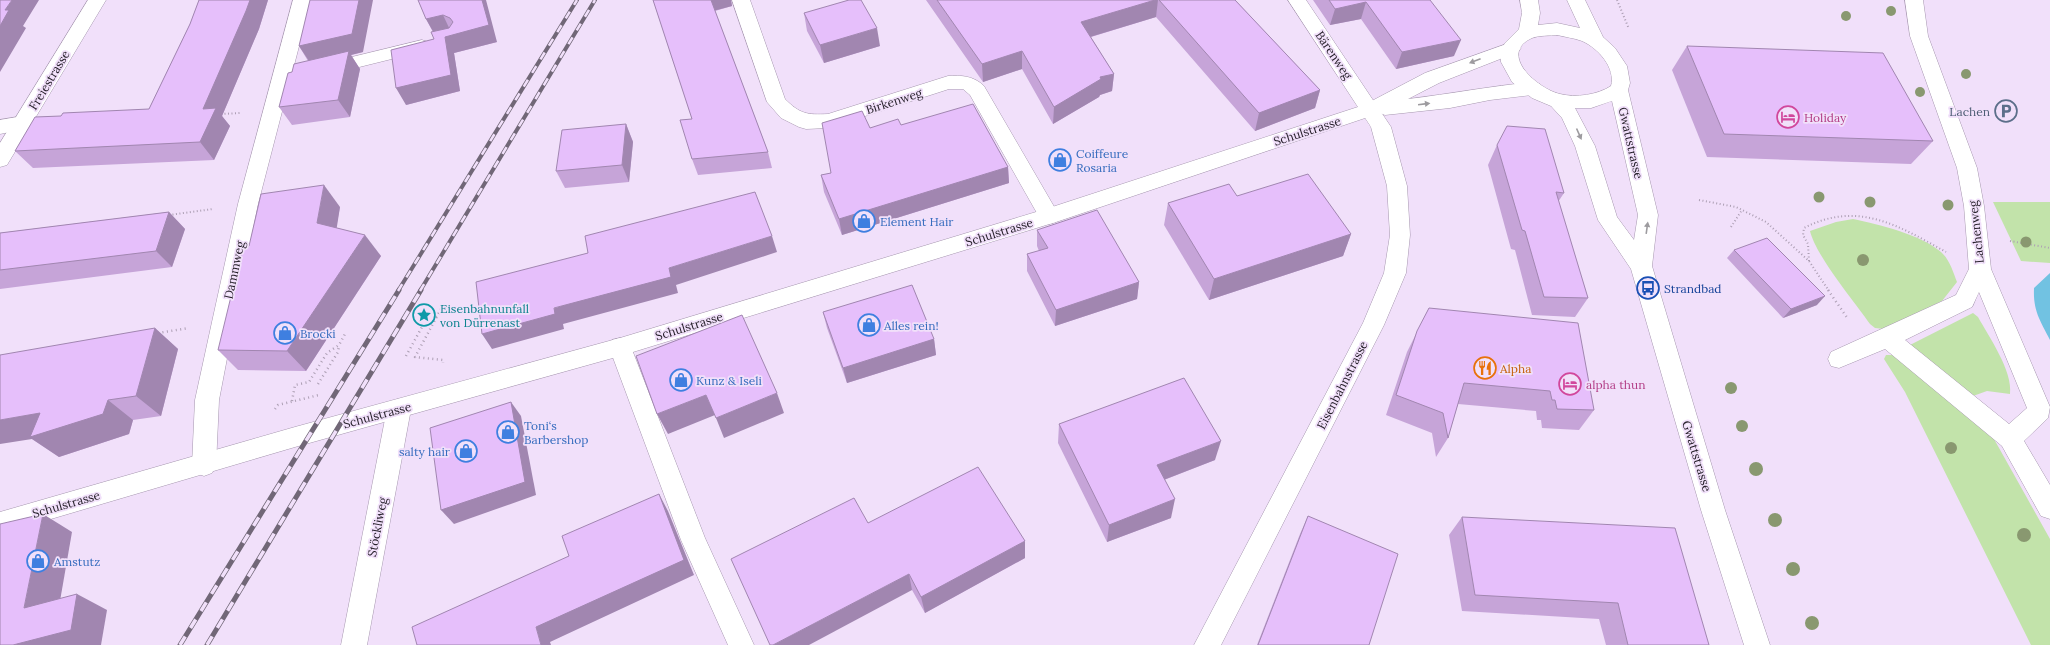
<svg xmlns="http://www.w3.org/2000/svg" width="2050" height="645" font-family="Lora,serif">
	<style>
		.green { fill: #c2e3aa }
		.water { fill: #71c2e2 }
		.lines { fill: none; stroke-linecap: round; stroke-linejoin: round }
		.lane-casing { stroke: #a697af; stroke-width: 1 }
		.street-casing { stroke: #a697af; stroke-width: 1 }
		.secondary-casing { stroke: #a697af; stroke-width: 1 }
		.primary-casing { stroke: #a697af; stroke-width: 1 }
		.path-far1 { stroke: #ad9fb4; stroke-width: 2; stroke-dasharray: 1 2.5; stroke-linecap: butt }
		.path { stroke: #ad9fb4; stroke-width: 2.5; stroke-dasharray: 1 3.5; stroke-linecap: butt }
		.lane { fill: #fff; fill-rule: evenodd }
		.street { fill: #fff; fill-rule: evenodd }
		.secondary { fill: #fff; fill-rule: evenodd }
		.primary { fill: #fff; fill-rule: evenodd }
		.rail-far1-casing { stroke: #716777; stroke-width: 4 }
		.rail-casing { stroke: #716777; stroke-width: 5 }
		.rail-far1 { stroke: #f1e0fa; stroke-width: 2.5; stroke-dasharray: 8; stroke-linecap: butt }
		.rail { stroke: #f1e0fa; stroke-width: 3.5; stroke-dasharray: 10; stroke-linecap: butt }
		.tree { fill: #899870 }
		.wall { fill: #c6a4d8 }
		.shaded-wall { fill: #a186b0 }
		.building { fill: #e6bffb; stroke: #a186b0 }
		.oneway { fill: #9d9b9f }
		.labels { text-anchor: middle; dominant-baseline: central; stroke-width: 3.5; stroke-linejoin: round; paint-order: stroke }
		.street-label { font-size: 12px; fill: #26202a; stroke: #f1e0fa }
		.service-label { font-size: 12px; fill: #4e5e75; stroke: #f1e0fa; text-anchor: end }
		.hotel-label { font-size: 12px; fill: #b23c85; stroke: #f1e0fa; text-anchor: start }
		.shop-label { font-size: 12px; fill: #366cbe; stroke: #f1e0fa; text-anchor: start }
		.transit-label { font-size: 12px; fill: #164399; stroke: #f1e0fa; text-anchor: start }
		.culture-label { font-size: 12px; fill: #0d838f; stroke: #f1e0fa; text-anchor: start }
		.food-label { font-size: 12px; fill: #c56008; stroke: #f1e0fa; text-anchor: start }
	</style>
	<rect width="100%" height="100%" fill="#f1e0fa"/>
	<g class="green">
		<path d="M1993 202H2050V263L2021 261Z"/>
		<path d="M1853 219C1878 224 1922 235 1941 252 1950 260 1953 272 1957 282L1942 301 1884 329 1875 328 1870 324C1854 301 1816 256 1810 231L1836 222Z"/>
		<path d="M1973 313 1978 317C1989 337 2013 371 2010 394L1987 391 1973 396 1906 347Z"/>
		<path d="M1886 355H1894L1994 439 2050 539V645H2031L1905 392 1884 359Z"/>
	</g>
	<path class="water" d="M2050 273V340C2040 320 2033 311 2034 288Z"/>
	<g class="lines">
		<g class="lane-casing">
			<g id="lane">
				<path d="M1905 0H1923L1928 36 1977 168 1984 206 1991 269 2050 407 2048 418 2024 441 2050 485V519L2041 516 2002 446 1885 349 1839 368 1831 366 1828 359 1831 352 1956 295 1969 269 1964 206 1957 168 1910 36ZM1979 292 2027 408 2009 424 1905 340 1972 307Z"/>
				<path d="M422 40 428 42 431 46 428 50 327 75 320 74 318 69 320 64 327 63Z"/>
				<path d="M23 116 30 118 33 123 30 128 0 134V120Z"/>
			</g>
		</g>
		<g class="street-casing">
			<g id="street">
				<path d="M88 0H106L7 165 0 167V143Z"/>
				<path d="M293 0H311L258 204 234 322 219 400 216 465 212 473 204 476 196 473 192 465 195 400 212 322 238 204Z"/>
				<path d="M732 0H750L785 99C800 114 807 115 828 114L948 76C961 75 974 76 984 86L1056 210 1059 216 1056 222 1049 224 1042 222 970 95 963 89H949L828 128 806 129 799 127 781 118 767 102Z"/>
				<path d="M1288 0H1306L1391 127 1407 186 1410 235 1406 273 1384 325 1221 645H1194L1363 323 1384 273 1390 235 1387 186 1371 127Z"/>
				<path d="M620 338 628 340 631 347 705 538 754 645H728L681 540 609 347 612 340Z"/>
				<path d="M399 399 407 402 411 409 367 645H341L387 409 391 402Z"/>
			</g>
		</g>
		<g class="secondary-casing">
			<path id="secondary" d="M1512 42 1518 44 1521 48 1518 52 1439 83 1408 99C1450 94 1491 86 1533 82L1540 84 1542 89 1540 94 1490 100 1450 108 1385 115 1380 113 1056 222 620 356 295 447 0 534V512L295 427 620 338 1046 209 1364 105 1425 73Z"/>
		</g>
		<g class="primary-casing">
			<path id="primary" d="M1520 0H1538L1540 13 1538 25 1557 23 1580 28 1567 0H1585L1603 37 1615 48 1627 66 1630 83 1628 90 1658 215 1652 266 1725 510 1770 645H1744L1701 510 1631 269 1598 220 1575 146 1562 118 1551 106 1532 98 1512 82 1501 62 1500 52 1505 43 1519 29 1522 13ZM1557 35C1565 37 1574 38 1582 41 1598 48 1616 68 1611 86 1597 95 1576 98 1560 94 1538 89 1497 54 1532 38 1539 35 1550 36 1557 35ZM1612 101 1638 215 1634 240 1617 217 1595 146 1575 108H1591Z"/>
		</g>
		<g class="path-far1">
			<path d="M1617 0 1629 29"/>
			<path d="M221 114 240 113"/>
			<path d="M1699 200 1736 207 1766 222 1809 261 1829 291"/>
			<path d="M169 215 213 209"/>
			<path d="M1731 227 1742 210"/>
			<path d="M2010 241 2050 248"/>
			<path d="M1809 261 1808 244 1803 235 1804 228C1858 200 1899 226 1946 252"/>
		</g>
		<g class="path">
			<path d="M1828 290 1848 319"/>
			<path d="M441 309 415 357 443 360V363"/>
			<path d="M158 333 189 328"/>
			<path d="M406 356 428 316 437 317"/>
			<path d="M318 384 338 352 339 346"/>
			<path d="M292 401 295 385 309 382 327 353 339 345 345 334"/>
			<path d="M275 409 278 405 319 395"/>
		</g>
		<use href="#lane" class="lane"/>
		<use href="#street" class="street"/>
		<use href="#secondary" class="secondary"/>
		<use href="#primary" class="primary"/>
		<g class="rail-far1-casing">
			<g id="rail-far1">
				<path d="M398 291 577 0"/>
				<path d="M420 291 595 0"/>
			</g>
		</g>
		<g class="rail-casing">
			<g id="rail">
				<path d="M180 645 399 290"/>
				<path d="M207 645 421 290"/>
			</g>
		</g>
		<use href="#rail-far1" class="rail-far1"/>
		<use href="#rail" class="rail"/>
	</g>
	<g class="tree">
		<circle cx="1891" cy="11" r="5"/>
		<circle cx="1846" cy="16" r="5"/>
		<circle cx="1966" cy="74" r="5"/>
		<circle cx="1920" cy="92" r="5"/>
		<circle cx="1819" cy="197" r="5.5"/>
		<circle cx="1870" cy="202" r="5.5"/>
		<circle cx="1948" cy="205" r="5.5"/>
		<circle cx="2026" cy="242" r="5.5"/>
		<circle cx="1863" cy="260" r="6"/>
		<circle cx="1731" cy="388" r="6"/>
		<circle cx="1742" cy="426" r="6"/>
		<circle cx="1951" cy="448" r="6"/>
		<circle cx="1756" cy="469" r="7"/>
		<circle cx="1775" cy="520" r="7"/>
		<circle cx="2024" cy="535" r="7"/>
		<circle cx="1793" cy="569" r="7"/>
		<circle cx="1812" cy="623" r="7"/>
	</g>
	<g class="wall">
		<path d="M199 0H268L259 29 222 116 230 126 214 160 33 168 15 151 61 116 149 109 190 24Z"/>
		<path d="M418 0 497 42 454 53 460 91 406 105 434 39 433 32 426 19Z"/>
		<path d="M653 0H731L732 6 715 11 768 152 772 168 698 175 692 159V119Z"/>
		<path d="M926 0H1235L1320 90 1315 108 1255 131 1156 17 1091 37 1114 74 1112 91 1100 95 1099 97 1053 124 1022 69 983 82Z"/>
		<path d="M1313 0H1430L1454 56 1396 69 1361 19 1330 25Z"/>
		<path d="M804 13 880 46 824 63 807 31Z"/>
		<path d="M299 46 363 52 351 55 360 69 350 117 292 125 279 107 292 72 308 61Z"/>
		<path d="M1687 46 1933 141 1911 164 1707 157 1672 70Z"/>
		<path d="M626 124 633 142 629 182 565 188 556 171Z"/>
		<path d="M901 125 1008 167 1009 183 842 235 824 192 821 175 831 173 870 128Z"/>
		<path d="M1497 145 1564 193 1558 202 1588 298 1575 317 1532 315 1515 250 1511 249 1488 165Z"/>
		<path d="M1168 203 1351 234 1343 256 1209 300 1164 225Z"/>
		<path d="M340 207 336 228 381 256 306 371 238 370 218 350 249 246Z"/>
		<path d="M169 212 185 229 172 267 0 289V233Z"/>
		<path d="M1037 230 1139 282 1137 299 1055 326 1027 271V254L1039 251 1037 246Z"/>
		<path d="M1734 250 1817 305 1783 318 1727 258Z"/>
		<path d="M1429 308 1594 410 1579 430 1542 428 1541 420H1537L1536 411 1458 404 1448 438 1436 457 1432 433 1386 415 1407 352Z"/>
		<path d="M823 312 934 339 936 355 847 383 827 328Z"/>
		<path d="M155 328 178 349 161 416 133 420 129 434 59 457 32 439Z"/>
		<path d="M1059 424 1215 460 1164 480 1171 518 1107 542 1058 443Z"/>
		<path d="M1308 516 1369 645H1257L1300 534Z"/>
		<path d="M1462 517 1709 645H1606L1599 619 1462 611 1449 535Z"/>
		<path d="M868 523 1025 558 925 613 912 590Z"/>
	</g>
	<g class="shaded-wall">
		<path d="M12 0H39L23 26 26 28 0 72V26L5 10Z"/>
		<path d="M250 0H268L259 29 222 116 230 126 214 160 200 142 203 109Z"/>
		<path d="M359 0H373L363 52 351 55 360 69 350 117 338 100 311 64 299 46Z"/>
		<path d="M482 0H486L497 42 454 53 460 91 406 105 396 88 445 37Z"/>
		<path d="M710 0H731L732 6 713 11Z"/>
		<path d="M1155 0H1158L1156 17 1080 40 1081 22Z"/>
		<path d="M1366 2 1361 19 1330 25 1335 9Z"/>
		<path d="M443 15 451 32 435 35 426 19Z"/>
		<path d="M877 28 880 46 824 63 820 45Z"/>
		<path d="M1461 40 1454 56 1396 69 1402 52Z"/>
		<path d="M1022 51V69L983 82 982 64Z"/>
		<path d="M1114 74 1112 91 1100 95 1099 97 1053 124 1054 107 1100 77Z"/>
		<path d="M1320 90 1315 108 1255 131 1259 113Z"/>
		<path d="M626 124 633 142 629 182 622 165Z"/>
		<path d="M1008 167 1009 183 842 235 839 219Z"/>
		<path d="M324 185 340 207 334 245 317 223Z"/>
		<path d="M169 212 185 229 172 267 156 251Z"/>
		<path d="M1351 234 1343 256 1209 300 1214 279Z"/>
		<path d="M365 235 381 256 306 371 287 351Z"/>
		<path d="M772 236 777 252 676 285 678 293 563 324 564 329 492 349 482 334 669 268Z"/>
		<path d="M1139 282 1137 299 1055 326 1056 310Z"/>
		<path d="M1825 296 1817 305 1783 318 1791 309Z"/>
		<path d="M155 328 178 349 161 416 136 396Z"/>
		<path d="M934 339 936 355 847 383 843 368Z"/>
		<path d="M777 393 784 413 724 438 716 418Z"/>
		<path d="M706 395 715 415 668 434 657 414Z"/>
		<path d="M108 400 133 420 129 434 59 457 32 439 0 444V420Z"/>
		<path d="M511 402 521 416 536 495 454 524 441 510Z"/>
		<path d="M1221 441 1215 460 1153 484 1157 465Z"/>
		<path d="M659 494 668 511 694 575 550 642 551 645H541L536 627Z"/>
		<path d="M1175 499 1171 518 1107 542 1109 525Z"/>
		<path d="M43 514 72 532 56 624 24 608Z"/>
		<path d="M1025 541V558L925 613 921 597Z"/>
		<path d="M909 574 912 590 809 645H773Z"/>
		<path d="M77 594 107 610 101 645H13Z"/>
	</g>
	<g class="building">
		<path d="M0 0H12L5 10H9L0 26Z"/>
		<path d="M199 0H250L246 11 203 109 216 108 200 142 15 151 35 117 61 116 63 113 149 109 190 24Z"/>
		<path d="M310 0H359L352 34 299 46Z"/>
		<path d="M418 0H482L489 25 445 37 451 75 396 88 391 50 434 39 431 32 449 28 453 22 450 18 443 15 426 19Z"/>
		<path d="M653 0H711L768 152 692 159 680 120 692 119Z"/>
		<path d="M849 0H861L877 28 820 45 804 13Z"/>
		<path d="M937 0H1155L1081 22 1114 74 1100 77 1101 79 1054 107 1022 51 982 64Z"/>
		<path d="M1159 0H1235L1320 90 1259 113Z"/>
		<path d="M1329 0H1430L1461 40 1402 52 1366 2 1335 9Z"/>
		<path d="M1687 46 1883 53 1933 141 1724 134Z"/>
		<path d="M349 51 338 100 279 107 288 73 292 72 294 64Z"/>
		<path d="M973 104 1008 167 839 219 821 175 831 173 822 123 862 111 870 128 898 119 901 125Z"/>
		<path d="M626 124 622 165 556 171 562 130Z"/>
		<path d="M1507 126 1545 129 1564 193 1556 192 1588 298 1544 297 1525 231 1522 230 1497 145Z"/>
		<path d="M1308 174 1351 234 1214 279 1168 203 1229 184 1237 196Z"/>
		<path d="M324 185 317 223 365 235 287 351 218 350 243 247 249 246 261 194Z"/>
		<path d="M755 192 772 236 669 268 671 277 554 308 555 314 482 334 476 282 588 253 585 236Z"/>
		<path d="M1097 210 1139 282 1056 310 1027 254 1048 248 1037 230Z"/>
		<path d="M169 212 156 251 0 270V233Z"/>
		<path d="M1767 238 1825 296 1791 309 1734 250Z"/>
		<path d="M912 285 934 339 843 368 823 312Z"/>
		<path d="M1429 308 1578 323 1594 410 1557 409 1555 400H1552L1550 391 1464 383 1448 438 1443 413 1396 395 1417 331Z"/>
		<path d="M742 315 777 393 716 418 706 395 657 414 636 356Z"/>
		<path d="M155 328 136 396 108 400 103 414 30 437 40 413 0 420V355Z"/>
		<path d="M1184 378 1221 441 1157 465 1175 499 1109 525 1059 424Z"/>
		<path d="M511 402 525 482 441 510 430 428Z"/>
		<path d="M978 467 1025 541 921 597 909 574 773 645H770L731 559 854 498 868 523Z"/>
		<path d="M659 494 684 560 536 627 541 645H417L412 627 569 556 562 536Z"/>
		<path d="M43 514 24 608 77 594 71 630 13 645H0V524Z"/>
		<path d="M1308 516 1398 554 1369 645H1258Z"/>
		<path d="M1462 517 1675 528 1709 645H1628L1618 603 1475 595Z"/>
	</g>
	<defs><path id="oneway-solid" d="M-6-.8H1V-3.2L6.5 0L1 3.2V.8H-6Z"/></defs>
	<g class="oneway">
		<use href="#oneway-solid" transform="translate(1475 61) rotate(159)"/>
		<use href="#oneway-solid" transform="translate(1424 104) rotate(-7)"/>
		<use href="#oneway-solid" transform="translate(1579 134) rotate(66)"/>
		<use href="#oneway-solid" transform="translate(1647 228) rotate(-82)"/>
	</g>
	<defs>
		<g id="parking-ring" transform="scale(1.15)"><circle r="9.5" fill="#f1e0fa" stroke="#5c6f8a" stroke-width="1.5"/><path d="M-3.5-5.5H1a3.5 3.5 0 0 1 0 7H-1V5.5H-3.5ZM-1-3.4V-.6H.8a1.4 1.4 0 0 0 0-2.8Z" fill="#5c6f8a"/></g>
		<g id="hotel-ring" transform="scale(1.15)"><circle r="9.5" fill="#f1e0fa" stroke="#d1479c" stroke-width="1.5"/><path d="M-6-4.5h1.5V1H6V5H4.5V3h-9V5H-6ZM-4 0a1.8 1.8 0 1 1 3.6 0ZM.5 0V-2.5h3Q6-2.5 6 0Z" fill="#d1479c"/></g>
		<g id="shop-ring" transform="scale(1.15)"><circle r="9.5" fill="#f1e0fa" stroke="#3f7fe0" stroke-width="1.5"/><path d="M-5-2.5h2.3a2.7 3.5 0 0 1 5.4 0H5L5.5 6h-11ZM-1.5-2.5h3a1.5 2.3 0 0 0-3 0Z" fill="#3f7fe0"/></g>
		<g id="bus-ring" transform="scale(1.15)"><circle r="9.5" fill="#f1e0fa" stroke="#1a4fb4" stroke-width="1.5"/><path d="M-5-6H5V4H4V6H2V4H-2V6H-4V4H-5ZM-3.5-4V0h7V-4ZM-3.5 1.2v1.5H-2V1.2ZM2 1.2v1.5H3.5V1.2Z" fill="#1a4fb4"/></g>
		<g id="sight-ring" transform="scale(1.15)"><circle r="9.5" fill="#f1e0fa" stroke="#0f9aa8" stroke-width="1.5"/><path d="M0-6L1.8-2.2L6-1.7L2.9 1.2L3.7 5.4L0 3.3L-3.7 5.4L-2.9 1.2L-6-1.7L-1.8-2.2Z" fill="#0f9aa8"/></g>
		<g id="restaurant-ring" transform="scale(1.15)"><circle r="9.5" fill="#f1e0fa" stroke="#e8710a" stroke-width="1.5"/><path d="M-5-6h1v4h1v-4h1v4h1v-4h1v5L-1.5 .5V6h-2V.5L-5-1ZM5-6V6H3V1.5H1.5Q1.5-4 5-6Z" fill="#e8710a"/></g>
	</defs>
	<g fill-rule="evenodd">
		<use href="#parking-ring" x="2006" y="111"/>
		<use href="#hotel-ring" x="1788" y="117"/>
		<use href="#shop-ring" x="1060" y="160"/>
		<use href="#shop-ring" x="864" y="221"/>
		<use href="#bus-ring" x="1648" y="288"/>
		<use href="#sight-ring" x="424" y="315"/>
		<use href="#shop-ring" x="869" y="325"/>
		<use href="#shop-ring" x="285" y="333"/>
		<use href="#restaurant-ring" x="1485" y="368"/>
		<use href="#shop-ring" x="681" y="380"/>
		<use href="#hotel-ring" x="1570" y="384"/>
		<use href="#shop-ring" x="508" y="432"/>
		<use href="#shop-ring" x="466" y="451"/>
		<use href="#shop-ring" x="38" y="561"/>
	</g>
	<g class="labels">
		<g class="street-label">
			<text transform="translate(1334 55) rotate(56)">Bärenweg</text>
			<text transform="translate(49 80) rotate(-59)">Freiestrasse</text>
			<text transform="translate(894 101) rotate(-18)">Birkenweg</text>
			<text transform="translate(1307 131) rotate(-18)">Schulstrasse</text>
			<text transform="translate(1631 143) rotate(77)">Gwattstrasse</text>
			<text transform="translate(999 232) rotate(-17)">Schulstrasse</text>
			<text transform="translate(1976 232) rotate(-96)">Lachenweg</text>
			<text transform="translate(234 270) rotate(-78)">Dammweg</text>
			<text transform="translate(689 326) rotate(-17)">Schulstrasse</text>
			<text transform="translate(1342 385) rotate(-63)">Eisenbahnstrasse</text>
			<text transform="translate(377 415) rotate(-15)">Schulstrasse</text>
			<text transform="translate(1697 456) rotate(73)">Gwattstrasse</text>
			<text transform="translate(66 504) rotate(-16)">Schulstrasse</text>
			<text transform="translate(377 527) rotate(-79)">Stöckliweg</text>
		</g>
		<g class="service-label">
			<text x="1990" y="111">Lachen</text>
		</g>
		<g class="hotel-label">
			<text x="1804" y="117">Holiday</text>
			<text x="1586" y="384">alpha thun</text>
		</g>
		<g class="shop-label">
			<text x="1076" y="153">Coiffeure<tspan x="1076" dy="14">Rosaria</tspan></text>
			<text x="880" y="221">Element Hair</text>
			<text x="884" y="325">Alles rein!</text>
			<text x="300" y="333">Brocki</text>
			<text x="696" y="380">Kunz &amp; Iseli</text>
			<text x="524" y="425">Toni‘s<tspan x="524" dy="14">Barbershop</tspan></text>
			<text x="450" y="451" text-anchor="end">salty hair</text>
			<text x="54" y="561">Amstutz</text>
		</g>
		<g class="transit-label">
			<text x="1664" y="288">Strandbad</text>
		</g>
		<g class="culture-label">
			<text x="440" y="308">Eisenbahnunfall<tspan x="440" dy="14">von Dürrenast</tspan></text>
		</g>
		<g class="food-label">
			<text x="1500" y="368">Alpha</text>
		</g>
	</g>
</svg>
